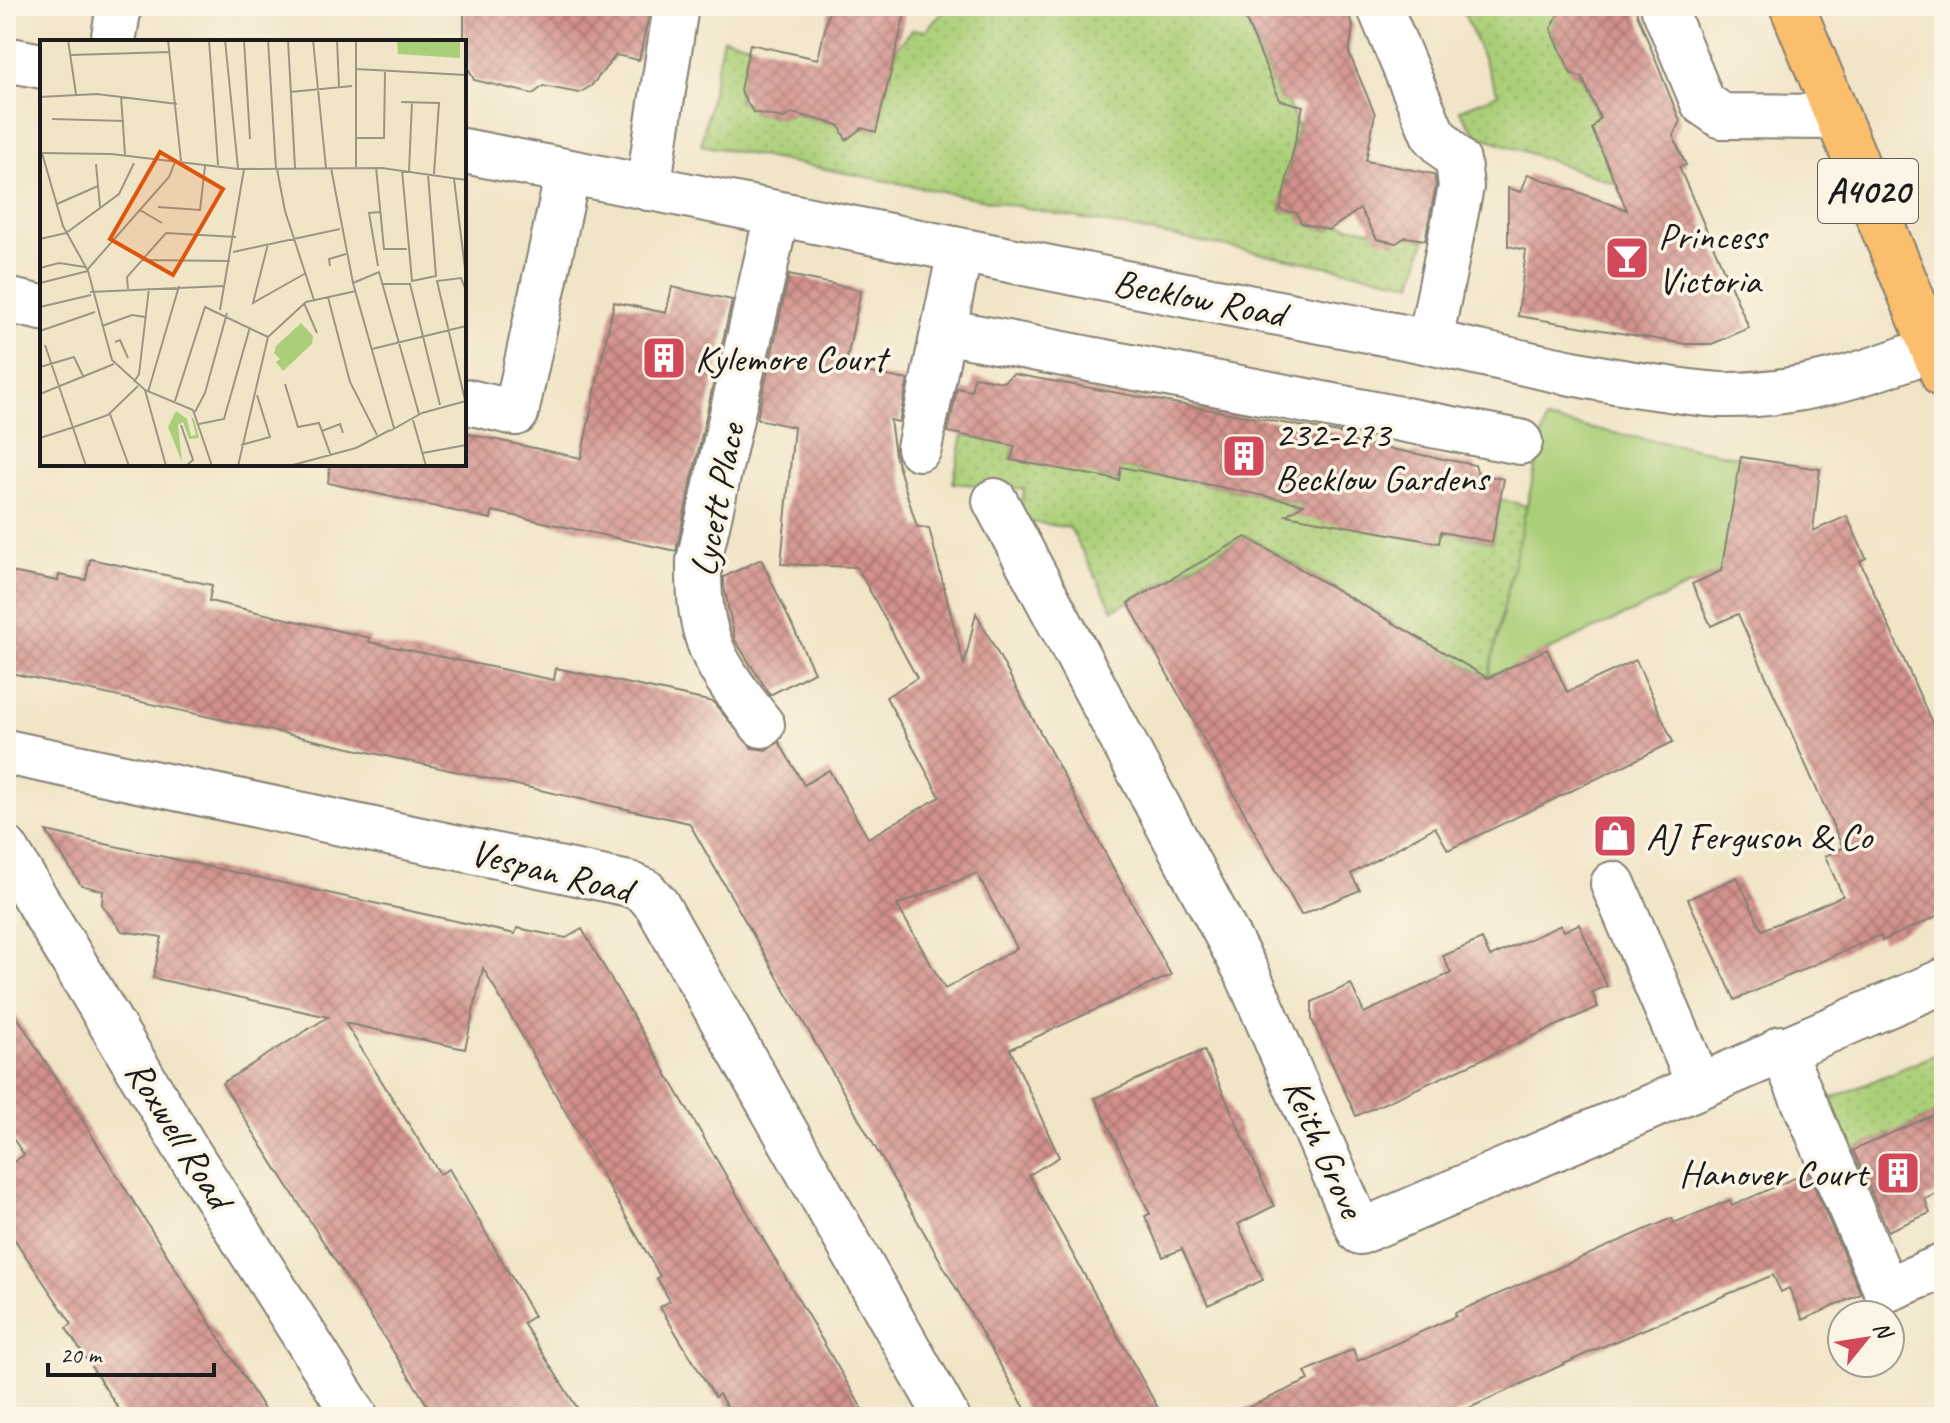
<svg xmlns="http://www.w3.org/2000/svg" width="1950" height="1423" font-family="Caveat,sans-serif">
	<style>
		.grass { fill: url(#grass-dots); stroke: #64764a; stroke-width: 2 }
		.park { fill: #abcf78; stroke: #64764a; stroke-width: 2 }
		.building { fill: url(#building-cross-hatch); fill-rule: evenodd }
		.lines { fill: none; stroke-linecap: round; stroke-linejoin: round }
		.minor-casing { stroke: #868072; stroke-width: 48 }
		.major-casing { stroke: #868072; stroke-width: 48 }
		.minor { stroke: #fff; stroke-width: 44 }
		.major { stroke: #fabe6d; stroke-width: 44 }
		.labels { text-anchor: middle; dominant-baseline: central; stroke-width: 7; stroke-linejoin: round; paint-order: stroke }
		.shield { fill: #fcf5e5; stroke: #5f5d58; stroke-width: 2 }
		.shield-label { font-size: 36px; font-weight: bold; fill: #1c1c1c }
		.poi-label { font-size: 38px; fill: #1c1c1c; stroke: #fcf5e5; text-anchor: start }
		.street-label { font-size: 38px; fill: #1c1c1c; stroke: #fcf5e5 }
		.inset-road { fill: none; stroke: #9c9583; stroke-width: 2 }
		.view { fill: #de560d; fill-opacity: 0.15; stroke: #de560d; stroke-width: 4 }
		.inset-edge { fill: none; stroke: #1c1c1c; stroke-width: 4 }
	</style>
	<defs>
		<pattern id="grass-dots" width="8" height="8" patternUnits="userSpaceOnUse" patternTransform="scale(2)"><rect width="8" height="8" fill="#abcf78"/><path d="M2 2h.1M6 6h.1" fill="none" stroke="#93b167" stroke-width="1.8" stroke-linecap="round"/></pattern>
		<pattern id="building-cross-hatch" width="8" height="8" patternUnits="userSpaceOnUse" patternTransform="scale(2)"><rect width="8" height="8" fill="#d3918d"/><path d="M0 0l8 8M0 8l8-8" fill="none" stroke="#aa7672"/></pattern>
	</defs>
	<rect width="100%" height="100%" fill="#fcf5e5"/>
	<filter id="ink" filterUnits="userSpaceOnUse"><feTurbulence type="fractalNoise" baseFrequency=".0125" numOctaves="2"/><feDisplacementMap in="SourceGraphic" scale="16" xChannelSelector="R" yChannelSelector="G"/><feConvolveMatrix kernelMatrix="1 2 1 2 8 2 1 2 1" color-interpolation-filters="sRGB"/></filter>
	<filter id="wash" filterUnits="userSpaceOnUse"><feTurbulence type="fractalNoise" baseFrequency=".006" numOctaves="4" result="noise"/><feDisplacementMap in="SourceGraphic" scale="32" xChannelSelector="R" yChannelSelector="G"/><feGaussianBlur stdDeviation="1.8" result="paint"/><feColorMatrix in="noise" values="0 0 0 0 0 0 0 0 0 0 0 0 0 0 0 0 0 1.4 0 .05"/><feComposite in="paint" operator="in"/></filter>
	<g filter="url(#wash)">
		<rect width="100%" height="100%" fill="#f1e5c8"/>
		<g class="grass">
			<path d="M949 6H1240L1280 100 1287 101 1298 126 1280 210 1297 213 1302 223 1328 230 1338 224 1425 240 1413 283 701 145 723 38 750 44 738 101 747 103 753 112 784 118 792 113 839 125 851 136 862 128 876 132 897 47 913 29 925 31Z"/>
			<path d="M1461 6H1553L1557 16 1551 29 1571 73 1582 77 1625 187 1477 135 1459 110 1498 94Z"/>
			<path d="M963 435 1015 445 1011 459 1101 463 1099 477 1118 481 1121 467 1409 526 1407 537 1439 543 1441 532 1492 542 1500 499 1527 506 1488 678 1247 536 1113 610 1070 528 1019 520 1024 489 953 483Z"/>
			<path d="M1944 1051V1110L1843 1155 1823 1102Z"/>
		</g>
		<path class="park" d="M1546 420 1741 457 1724 570 1488 678Z"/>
		<g id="blocks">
			<g class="building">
				<path d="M464 6H651L639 60 616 55 591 86 579 93 543 86 533 94 474 80 464 59Z"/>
				<path d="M830 6H907L876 132 862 128 846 140 839 125 792 113 784 118 753 112 740 90 750 44 818 59Z"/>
				<path d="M1240 6H1345L1353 26 1349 53 1375 114 1366 161 1434 174 1436 185 1425 240 1406 237 1396 243 1377 239 1360 209 1329 230 1301 223 1297 213 1280 210 1303 106 1280 100Z"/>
				<path d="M1562 6H1634L1680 121 1673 136 1686 165 1679 167 1749 328 1712 344H1686L1518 316 1526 250 1508 246V188L1521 192 1528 174 1627 210 1592 129 1600 118 1582 77 1571 74 1551 29Z"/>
				<path d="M789 275 861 290 845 368 908 380 899 422 890 420 895 455 917 527 929 528 964 666 976 613 1171 975 1010 1049 1059 1157 1029 1175 1163 1417H1030L689 823 6 672V571L58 581 59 575 86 580 90 559 212 585 209 601 370 638 369 642 554 680 556 668 713 702 752 748 766 750 779 742 804 785 829 770 868 838 940 797 886 697 917 678 857 567 781 564 794 427 757 419ZM977 873 1017 948 945 989 897 905Z"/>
				<path d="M672 287 732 300 676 551 492 511 491 519 328 483 330 464H464V433L581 458 614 302 666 313Z"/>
				<path d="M1013 374 1344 434 1349 441 1475 465 1478 474 1504 479 1492 542 1441 532 1439 543 1286 515 1304 504 1121 467 1119 480 1011 460 1015 446 948 432 957 388 971 391 974 377 1003 382Z"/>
				<path d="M1741 457 1820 469 1813 531 1847 516 1866 558 1860 561 1944 750V913L1882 941 1880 935 1735 1000 1688 899 1737 877 1762 930 1843 896 1825 856 1843 848 1738 614 1711 626 1692 584 1721 571Z"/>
				<path d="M1246 537 1488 678 1547 649 1567 692 1636 660 1673 742 1448 850 1435 827 1351 874 1360 890 1301 915 1128 603Z"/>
				<path d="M761 559 814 672 770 695 735 640 724 587V577Z"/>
				<path d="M46 831 515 934 517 928 566 938 582 929 867 1417H733L719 1394 715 1397 660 1307 670 1301 657 1278 660 1276 483 968 465 1049 345 1023 440 1174 449 1169 534 1316 523 1323 583 1417H435L222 1083 328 1017 153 978 162 937 122 931 102 905 103 891 81 885Z"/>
				<path d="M1579 924 1607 986 1592 992 1598 1007 1356 1116 1312 1020V1002L1351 984 1364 1013 1451 973 1443 956 1482 939 1490 957 1561 925 1564 931Z"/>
				<path d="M6 999 269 1417H124L66 1328 72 1324 6 1227V1167L24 1155 6 1128Z"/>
				<path d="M1204 1050 1274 1206 1238 1224 1263 1280 1208 1305 1182 1249 1163 1257 1145 1216 1150 1214 1095 1098Z"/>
				<path d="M1944 1110V1191L1925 1199 1930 1213 1888 1231 1853 1150Z"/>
				<path d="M1808 1172 1861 1294 1803 1320 1789 1288 1781 1292 1773 1275 1590 1352 1450 1417H1227L1309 1380 1305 1372 1353 1349 1358 1361 1456 1316 1455 1313 1672 1218 1674 1223 1730 1200 1732 1206Z"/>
			</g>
		</g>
	</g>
	<g filter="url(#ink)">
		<use href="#blocks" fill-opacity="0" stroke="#868072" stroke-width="2"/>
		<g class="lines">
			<g class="minor-casing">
				<g id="minor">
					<path d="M1379 6 1433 134 1458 161 1461 187 1430 341"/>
					<path d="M1663 6 1703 103 1722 116 1837 117"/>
					<path d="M113 42 119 6"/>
					<path d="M6 59 42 66"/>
					<path d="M464 151C767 210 1069 274 1373 331 1467 348 1559 374 1654 387 1678 390 1704 395 1728 395 1801 395 1866 374 1933 348"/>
					<path d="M648 188 676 6"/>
					<path d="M6 300 42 308"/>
					<path d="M944 331 1520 442"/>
					<path d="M464 401 516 413 568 172"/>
					<path d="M919 448 960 251"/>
					<path d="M995 501 1247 973 1360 1232 1944 981"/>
					<path d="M762 725C714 664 698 641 699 561L777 214"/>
					<path d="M6 752 629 884 645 891 657 905 947 1417"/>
					<path d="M6 849 188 1152 356 1417"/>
					<path d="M1613 884 1699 1084"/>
					<path d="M1781 1048 1886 1290 1944 1266"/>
				</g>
			</g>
			<g class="major-casing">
				<path id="major" d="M1792 6 1944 376"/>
			</g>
			<use href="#minor" class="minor"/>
			<use href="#major" class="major"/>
		</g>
	</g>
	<defs>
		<g id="bar-square" transform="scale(2.3)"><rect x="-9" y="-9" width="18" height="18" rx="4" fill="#d1495b" stroke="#fcf5e5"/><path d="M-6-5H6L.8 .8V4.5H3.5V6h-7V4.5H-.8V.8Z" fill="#fff"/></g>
		<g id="building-square" transform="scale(2.3)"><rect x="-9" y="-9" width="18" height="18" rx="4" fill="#d1495b" stroke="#fcf5e5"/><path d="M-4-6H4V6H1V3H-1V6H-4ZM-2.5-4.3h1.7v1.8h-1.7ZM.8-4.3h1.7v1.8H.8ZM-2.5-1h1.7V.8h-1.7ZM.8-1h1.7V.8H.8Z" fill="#fff"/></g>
		<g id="shop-square" transform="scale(2.3)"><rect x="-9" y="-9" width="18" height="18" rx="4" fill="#d1495b" stroke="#fcf5e5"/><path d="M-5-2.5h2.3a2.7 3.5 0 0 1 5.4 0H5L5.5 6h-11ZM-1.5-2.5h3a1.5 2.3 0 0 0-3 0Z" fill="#fff"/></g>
	</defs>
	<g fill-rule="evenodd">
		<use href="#bar-square" x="1627" y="258"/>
		<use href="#building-square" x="664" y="358"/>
		<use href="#building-square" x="1244" y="456"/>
		<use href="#shop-square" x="1615" y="836"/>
		<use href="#building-square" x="1898" y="1173"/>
	</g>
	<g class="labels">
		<rect class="shield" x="1818" y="159" width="100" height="64" rx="6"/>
		<g class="shield-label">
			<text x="1868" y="191">A4020</text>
		</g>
		<g class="poi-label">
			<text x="1658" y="236">Princess<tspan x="1658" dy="44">Victoria</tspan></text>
			<text x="695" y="358">Kylemore Court</text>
			<text x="1275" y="434">232-273<tspan x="1275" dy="44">Becklow Gardens</tspan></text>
			<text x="1646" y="836">AJ Ferguson &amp; Co</text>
			<text x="1867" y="1173" text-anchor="end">Hanover Court</text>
		</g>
		<g class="street-label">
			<text transform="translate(1199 298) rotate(11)">Becklow Road</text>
			<text transform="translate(717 500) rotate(-79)">Lycett Place</text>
			<text transform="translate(551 871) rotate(14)">Vespan Road</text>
			<text transform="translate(179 1134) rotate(58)">Roxwell Road</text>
			<text transform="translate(1324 1148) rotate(66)">Keith Grove</text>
		</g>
	</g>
	<g transform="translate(40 40)">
		<rect width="426" height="426" fill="#f1e5c8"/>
		<path d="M140 367 154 379 159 398 149 399 143 382 138 385 142 422 128 387 136 371 147 379 151 396 156 395 151 376Z" fill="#abcf78"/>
		<path d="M357 0H420V18L358 14ZM261 283 273 296 272 304 243 331 236 322 240 319 234 313 236 306Z" fill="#abcf78"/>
		<path class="inset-road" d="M28 0 36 54M128 0 141 121M169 0 178 125M185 0 198 128M204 0 210 99M228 0 236 129M248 0 255 128M273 0 286 128M297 0 299 46M316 0V127M31 15 130 12M316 29 426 35M250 52 312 46M81 56 85 115M0 57 57 54 137 64M361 62 399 63 394 134M12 79 84 81M316 98H344L345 31M0 113 71 114 198 129 342 128 426 140M2 113 23 186 48 231 72 320 105 350 153 370 172 426M56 124 60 167M336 127 344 209H367M291 128 313 243 354 388M237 129 245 171 274 260M362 130 372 241 396 236 388 134M369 131 372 62M414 139 426 237M17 164 58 146M118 167 160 170 165 126M100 170 122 183M0 199 26 193 79 154 94 123M228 204 213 263 266 233M193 212 300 189M101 220 190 221M290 226 289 219 306 214M338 226 329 173 340 172M0 228 19 223 45 227M47 230 129 137 135 122M0 243 48 231M313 243 339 232 379 374M342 244H370L400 365M88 249 87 237 126 193 196 197M50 252 183 246M288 257 310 342 337 395M264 263 277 293M0 267 51 255M180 270 204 129M62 286 92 275 105 277M0 291 55 272M228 297 266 262 316 251M75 302 80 300 88 318M5 305 46 426M332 309 426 286M0 327 34 317 44 338M94 342 99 334 109 248M245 344 258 387 279 383 291 416M105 350 126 426M108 352 139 246M0 354 74 324M425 360 397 241 421 238 426 251M135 361 165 267 228 297M155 372 165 353 187 273M70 374 89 426M373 380 386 426M159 384 184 379 210 287M141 385 153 420 147 425M34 387 68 375 98 346M282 391 300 384 303 393M350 391 382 373 426 361M0 398 34 387M201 405 230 397 217 355M383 413 426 405M198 426 228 297M249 426 316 408 350 390"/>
		<path class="view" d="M120 112 183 149 133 235 70 199Z"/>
		<rect width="426" height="426" class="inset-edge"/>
	</g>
	<rect width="1950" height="1423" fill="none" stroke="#fcf5e5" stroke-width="32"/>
	<g transform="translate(1866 1339) rotate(60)"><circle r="38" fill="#fcf5e5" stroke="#a29e95" stroke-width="2"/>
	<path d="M0-6L14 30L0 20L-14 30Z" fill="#d1495b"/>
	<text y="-12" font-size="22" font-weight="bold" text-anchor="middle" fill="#1c1c1c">N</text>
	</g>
	<path d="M48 1363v12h166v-12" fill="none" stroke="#1c1c1c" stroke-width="4"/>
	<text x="60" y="1363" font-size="24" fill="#1c1c1c" stroke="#fcf5e5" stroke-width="6" paint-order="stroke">20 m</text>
</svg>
